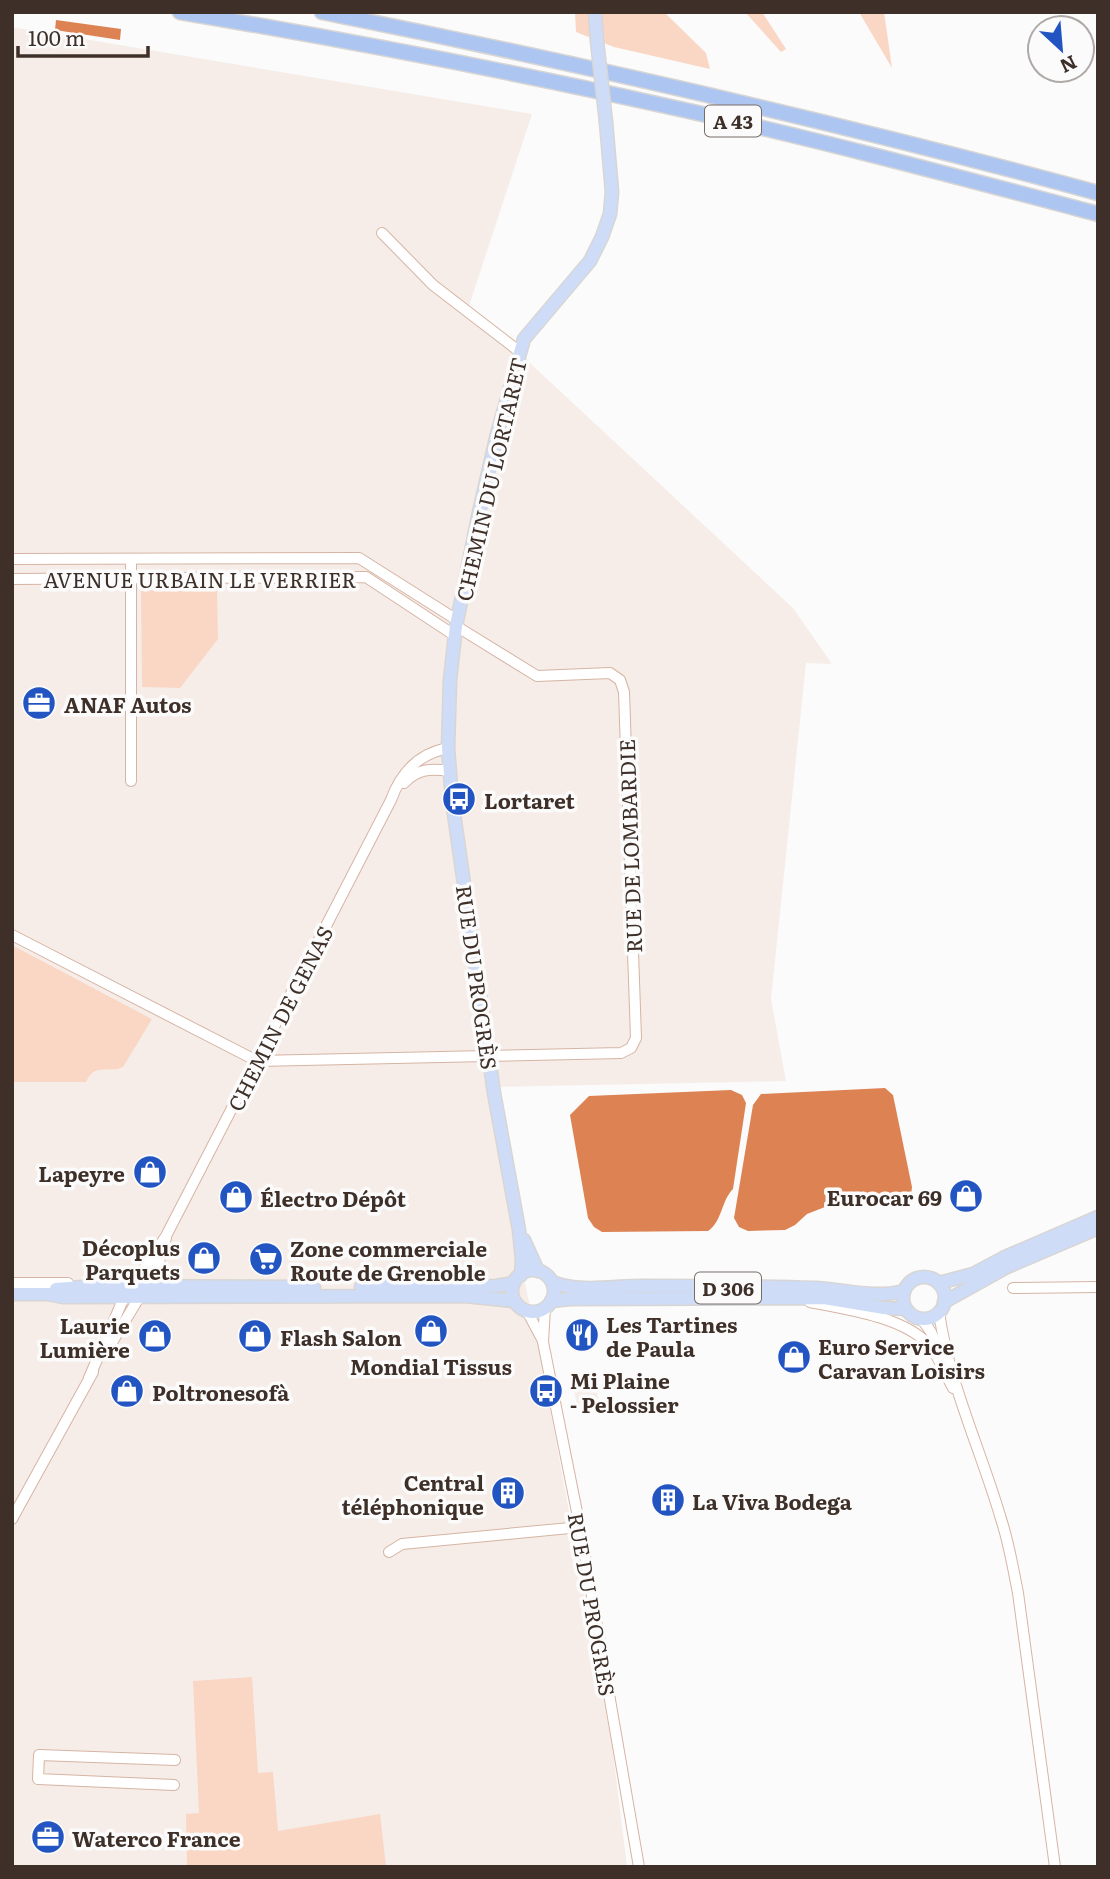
<svg xmlns="http://www.w3.org/2000/svg" width="1110" height="1879" font-family="Literata,serif">
	<style>
		.built { fill: #f6ede9 }
		.green { fill: #fad6c4 }
		.water { fill: #dd8253 }
		.lines { fill: none; stroke-linecap: round; stroke-linejoin: round }
		.minor-casing { stroke: #d6b4a3; stroke-width: 12 }
		.major-casing { stroke: #d8d6d4; stroke-width: 15 }
		.highway-casing { stroke: #d8d6d4; stroke-width: 17 }
		.minor { stroke: #fff; stroke-width: 10 }
		.major { stroke: #cedcf7; stroke-width: 12 }
		.highway { stroke: #adc5f1; stroke-width: 14 }
		.major-bridge-casing { stroke: #d8d6d4; stroke-width: 15; stroke-linecap: butt }
		.major-bridge { stroke: #cedcf7; stroke-width: 12 }
		.labels { text-anchor: middle; dominant-baseline: central; stroke-width: 7; stroke-linejoin: round; paint-order: stroke }
		.shield { fill: #fbfbfb; stroke: #776d68; stroke-width: 2 }
		.shield-label { font-size: 19px; font-weight: bold; fill: #3e3029 }
		.street-label { font-size: 21px; fill: #3e3029; stroke: #fbfbfb }
		.poi-label { font-size: 21px; font-weight: bold; fill: #3e3029; stroke: #fbfbfb; text-anchor: start }
	</style>
	<rect width="100%" height="100%" fill="#fbfbfb"/>
	<g class="built">
		<path d="M12 27 532 114 469 306 508 337 531 364 793 608 832 664 806 663 771 999 786 1081 490 1087 497 1147 542 1365 612 1745 627 1867H12V1082L89 1075 102 1068 113 1070 152 1019 12 945Z"/>
		<path d="M596 1387 600 1406 578 1409 574 1391Z"/>
	</g>
	<g class="green">
		<path d="M575 12H664L706 53 710 69 614 47 576 32Z"/>
		<path d="M745 12H762L786 49 781 52Z"/>
		<path d="M859 12H884L892 68Z"/>
		<path d="M217 588 218 639 180 688 142 687 141 590Z"/>
		<path d="M12 945 152 1019 123 1067C109 1074 95 1062 86 1082H12Z"/>
		<path d="M252 1677 258 1773 273 1772 278 1831 380 1814 386 1867H187L186 1814 199 1813 193 1681Z"/>
	</g>
	<g class="water">
		<path d="M56 20 121 29 120 40 55 30Z"/>
		<path d="M885 1088 893 1095 912 1187 911 1196 904 1200 825 1207 807 1214 795 1225 785 1230 748 1231 739 1227 734 1218 753 1105 761 1094Z"/>
		<path d="M731 1090 742 1095 746 1103 733 1189C721 1201 722 1222 708 1231L602 1232 594 1227 588 1218 570 1115 589 1096Z"/>
	</g>
	<g class="lines">
		<g class="minor-casing">
			<g id="minor">
				<path d="M382 233 433 285 520 352"/>
				<path d="M12 559 359 558 457 620"/>
				<path d="M131 559V781"/>
				<path d="M12 579 366 577 454 635"/>
				<path d="M404 783C417 769 431 768 449 771"/>
				<path d="M12 935 257 1061 621 1053 631 1048 636 1038 624 692 620 680 610 673 537 676 456 626"/>
				<path d="M12 1283H68"/>
				<path d="M1013 1288 1098 1287"/>
				<path d="M810 1302C846 1309 903 1317 928 1344 939 1356 945 1374 953 1388"/>
				<path d="M545 1308 543 1342 580 1527 639 1867"/>
				<path d="M527 1311 543 1341"/>
				<path d="M939 1312C949 1384 981 1450 1001 1519 1009 1543 1013 1568 1018 1593L1055 1867"/>
				<path d="M921 1318 931 1332 939 1351"/>
				<path d="M105 1354 157 1268 166 1238"/>
				<path d="M89 1378 122 1302 166 1236 391 800C401 772 418 754 448 748"/>
				<path d="M12 1519 93 1372"/>
				<path d="M389 1552 402 1544 580 1527"/>
				<path d="M174 1785 38 1779 39 1755 175 1760"/>
			</g>
		</g>
		<g class="major-casing">
			<g id="major">
				<path d="M595 12 597 41"/>
				<path d="M524 1240 538 1271"/>
				<circle cx="533" cy="1291" r="21"/>
				<path d="M521 1275 522 1260 519 1230 494 1093 452 800 448 748 450 680 456 626 478 517 497 434 524 339 590 261 602 237 610 214 612 192 606 122"/>
				<circle cx="924" cy="1298" r="21"/>
				<path d="M552 1282C580 1293 612 1286 642 1286 699 1286 757 1286 814 1288 845 1289 873 1299 904 1291"/>
				<path d="M939 1283 973 1274 1003 1258 1098 1217"/>
				<path d="M361 1287 496 1286 514 1283"/>
				<path d="M56 1289 97 1286 314 1287"/>
				<path d="M12 1294H48L63 1297 465 1296 514 1301"/>
				<path d="M551 1301 570 1299 824 1298 884 1308 906 1309"/>
				<path d="M944 1302 1007 1267 1098 1228"/>
			</g>
		</g>
		<g class="highway-casing">
			<g id="highway">
				<path d="M180 12C340 39 499 69 657 104 805 136 951 175 1098 214"/>
				<path d="M322 12C582 64 841 123 1098 193"/>
			</g>
		</g>
		<use href="#minor" class="minor"/>
		<use href="#major" class="major"/>
		<use href="#highway" class="highway"/>
		<g class="major-bridge-casing">
			<path id="major-bridge" d="M597 41 606 122"/>
		</g>
		<use href="#major-bridge" class="major-bridge"/>
	</g>
	<defs>
		<g id="office-disc" transform="scale(1.75)"><circle r="9.5" fill="#2254c2" stroke="#fbfbfb"/><path d="M-6-3h4V-5.5h4V-3h4V5H-6ZM-1-4.5V-3h2v-1.5ZM-6 0V1H6V0Z" fill="#fff"/></g>
		<g id="bus-disc" transform="scale(1.75)"><circle r="9.5" fill="#2254c2" stroke="#fbfbfb"/><path d="M-5-6H5V4H4V6H2V4H-2V6H-4V4H-5ZM-3.5-4V0h7V-4ZM-3.5 1.2v1.5H-2V1.2ZM2 1.2v1.5H3.5V1.2Z" fill="#fff"/></g>
		<g id="shop-disc" transform="scale(1.75)"><circle r="9.5" fill="#2254c2" stroke="#fbfbfb"/><path d="M-5-2.5h2.3a2.7 3.5 0 0 1 5.4 0H5L5.5 6h-11ZM-1.5-2.5h3a1.5 2.3 0 0 0-3 0Z" fill="#fff"/></g>
		<g id="supermarket-disc" transform="scale(1.75)"><circle r="9.5" fill="#2254c2" stroke="#fbfbfb"/><path d="M-6-5.5h2.5l.6 2H6L4.5 2H-2.5L-4.4-4H-6ZM-1.5 3.2a1.3 1.3 0 1 0 .1 0ZM3 3.2a1.3 1.3 0 1 0 .1 0Z" fill="#fff"/></g>
		<g id="restaurant-disc" transform="scale(1.75)"><circle r="9.5" fill="#2254c2" stroke="#fbfbfb"/><path d="M-5-6h1v4h1v-4h1v4h1v-4h1v5L-1.5 .5V6h-2V.5L-5-1ZM5-6V6H3V1.5H1.5Q1.5-4 5-6Z" fill="#fff"/></g>
		<g id="building-disc" transform="scale(1.75)"><circle r="9.5" fill="#2254c2" stroke="#fbfbfb"/><path d="M-4-6H4V6H1V3H-1V6H-4ZM-2.5-4.3h1.7v1.8h-1.7ZM.8-4.3h1.7v1.8H.8ZM-2.5-1h1.7V.8h-1.7ZM.8-1h1.7V.8H.8Z" fill="#fff"/></g>
	</defs>
	<g fill-rule="evenodd">
		<use href="#office-disc" x="39" y="703"/>
		<use href="#bus-disc" x="459" y="799"/>
		<use href="#shop-disc" x="150" y="1172"/>
		<use href="#shop-disc" x="966" y="1196"/>
		<use href="#shop-disc" x="236" y="1197"/>
		<use href="#shop-disc" x="204" y="1258"/>
		<use href="#supermarket-disc" x="266" y="1259"/>
		<use href="#shop-disc" x="431" y="1331"/>
		<use href="#restaurant-disc" x="582" y="1335"/>
		<use href="#shop-disc" x="155" y="1336"/>
		<use href="#shop-disc" x="255" y="1336"/>
		<use href="#shop-disc" x="794" y="1357"/>
		<use href="#shop-disc" x="127" y="1391"/>
		<use href="#bus-disc" x="546" y="1391"/>
		<use href="#building-disc" x="508" y="1493"/>
		<use href="#building-disc" x="668" y="1500"/>
		<use href="#office-disc" x="48" y="1837"/>
	</g>
	<g class="labels">
		<g class="shield">
			<rect x="705" y="105.5" width="56" height="31" rx="5"/>
			<rect x="695" y="1272.5" width="66" height="31" rx="5"/>
		</g>
		<g class="shield-label">
			<text x="733" y="121">A 43</text>
			<text x="728" y="1288">D 306</text>
		</g>
		<g class="street-label">
			<text transform="translate(490 479) rotate(-77)">CHEMIN DU LORTARET</text>
			<text x="200" y="578">AVENUE URBAIN LE VERRIER</text>
			<text transform="translate(629 846) rotate(-92)">RUE DE LOMBARDIE</text>
			<text transform="translate(478 977) rotate(82)">RUE DU PROGRÈS</text>
			<text transform="translate(279 1018) rotate(-63)">CHEMIN DE GENAS</text>
			<text transform="translate(593 1604) rotate(80)">RUE DU PROGRÈS</text>
		</g>
		<g class="poi-label">
			<text x="64" y="703">ANAF Autos</text>
			<text x="484" y="799">Lortaret</text>
			<text x="125" y="1172" text-anchor="end">Lapeyre</text>
			<text x="942" y="1196" text-anchor="end">Eurocar 69</text>
			<text x="260" y="1197">Électro Dépôt</text>
			<text x="180" y="1246" text-anchor="end">Décoplus<tspan x="180" dy="24">Parquets</tspan></text>
			<text x="290" y="1247">Zone commerciale<tspan x="290" dy="24">Route de Grenoble</tspan></text>
			<text x="606" y="1323">Les Tartines<tspan x="606" dy="24">de Paula</tspan></text>
			<text x="130" y="1324" text-anchor="end">Laurie<tspan x="130" dy="24">Lumière</tspan></text>
			<text x="280" y="1336">Flash Salon</text>
			<text x="818" y="1345">Euro Service<tspan x="818" dy="24">Caravan Loisirs</tspan></text>
			<text x="431" y="1365" text-anchor="middle">Mondial Tissus</text>
			<text x="570" y="1379">Mi Plaine<tspan x="570" dy="24">- Pelossier</tspan></text>
			<text x="152" y="1391">Poltronesofà</text>
			<text x="484" y="1481" text-anchor="end">Central<tspan x="484" dy="24">téléphonique</tspan></text>
			<text x="692" y="1500">La Viva Bodega</text>
			<text x="72" y="1837">Waterco France</text>
		</g>
	</g>
	<rect width="1110" height="1879" fill="none" stroke="#3e3029" stroke-width="28"/>
	<g transform="translate(1061 49) rotate(154)"><circle r="33" fill="#fbfbfb" stroke="#afaaa7" stroke-width="2"/>
	<path d="M0-5L12 26L0 18L-12 26Z" fill="#2254c2"/>
	<text y="-10" font-size="19" font-weight="bold" text-anchor="middle" fill="#3e3029">N</text>
	</g>
	<path d="M18 46v10h130v-10" fill="none" stroke="#3e3029" stroke-width="3.5"/>
	<text x="28" y="46" font-size="21" fill="#3e3029" stroke="#fbfbfb" stroke-width="5" paint-order="stroke">100 m</text>
</svg>
